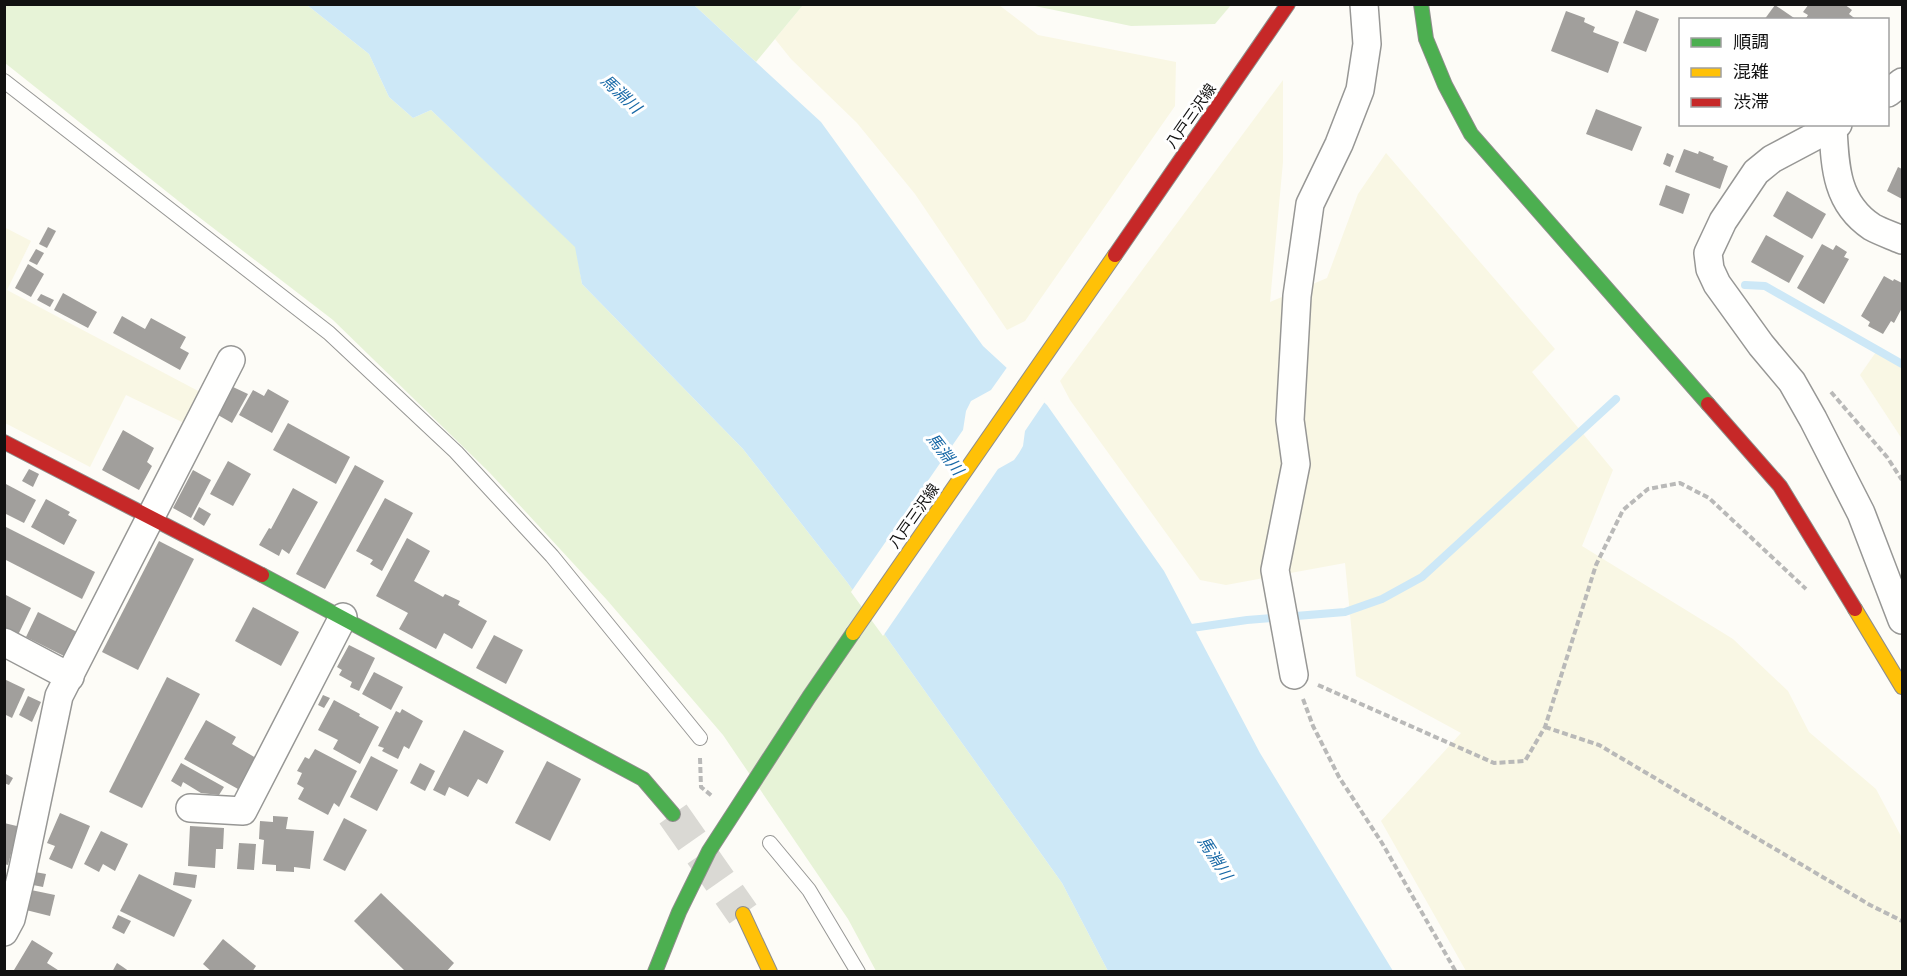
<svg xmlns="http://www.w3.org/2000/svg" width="1907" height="976" font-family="Bitter,'Noto Sans JP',serif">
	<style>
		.farmland { fill: #f9f7e4 }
		.green { fill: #e7f3d7 }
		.water { fill: #cde8f7 }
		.pier { fill: #fdfcf7 }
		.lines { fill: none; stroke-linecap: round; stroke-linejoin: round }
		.stream { stroke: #cde8f7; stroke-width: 8 }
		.building { fill: #a19f9c }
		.secondary-tunnel { stroke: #dad9d4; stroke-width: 33; stroke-dasharray: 33 16; stroke-linecap: butt }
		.lane-casing { stroke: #979795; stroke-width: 16 }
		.street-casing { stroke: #979795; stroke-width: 30 }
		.fast-casing { stroke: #8e8d8b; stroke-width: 16 }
		.slow-casing { stroke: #8e8d8b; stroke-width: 16 }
		.jam-casing { stroke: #8e8d8b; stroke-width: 16 }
		.path { stroke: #b9b9b8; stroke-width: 4; stroke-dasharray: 6 3; stroke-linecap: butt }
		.lane { stroke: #fffffe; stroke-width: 14 }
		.street { stroke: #fffffe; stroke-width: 27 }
		.fast { stroke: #4caf50; stroke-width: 14 }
		.slow { stroke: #ffc107; stroke-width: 14 }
		.jam { stroke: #c62828; stroke-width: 14 }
		.labels { text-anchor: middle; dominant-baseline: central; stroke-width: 6; stroke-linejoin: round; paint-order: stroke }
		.street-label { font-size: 15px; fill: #111; stroke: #fff }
		.water-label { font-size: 16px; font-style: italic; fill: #1768a6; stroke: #fff }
	</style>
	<rect width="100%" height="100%" fill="#fdfcf7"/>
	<g class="farmland">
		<path d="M803 5H999L1038 35 1176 62 1175 106 1025 321 1007 330 915 194 857 123 791 59 775 39Z"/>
		<path d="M1283 80V162L1270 302 1327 278 1358 194 1386 153 1555 349 1532 372 1613 470 1582 546 1733 639 1788 691 1809 732 1876 789 1902 838V971H1466L1381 821 1461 733 1356 676 1345 563 1226 585 1200 580 1070 400 1060 381Z"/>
		<path d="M4 227 31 241 7 290 202 393 184 423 126 395 90 467 5 423Z"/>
		<path d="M1876 352 1902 367V439L1860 375Z"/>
	</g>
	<g class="green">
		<path d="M4 5H307L369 54 389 97 413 118 431 110 576 247 582 284 743 449 847 582 1062 883 1108 971H876L848 919 723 735 607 600 489 472 333 320 191 211 5 63Z"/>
		<path d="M694 5H803L756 62Z"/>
		<path d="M1030 5 1231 4V5L1215 24 1131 26Z"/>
	</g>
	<path class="water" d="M307 5H694L821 122 983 346 1047 405 1164 571 1260 753 1393 971H1108L1062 883 847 582 743 449 582 284 575 247 431 110 413 118 389 97 369 54Z"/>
	<path class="pier" d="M1008 366 1046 400 1025 431 1023 446 1019 453 1014 460 998 469 883 636 851 592 963 430 966 411 971 401 991 390Z"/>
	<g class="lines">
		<g class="stream">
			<path d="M1745 285 1765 286 1902 364"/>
			<path d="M1185 629 1247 620 1345 612 1382 599 1422 577 1616 399"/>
		</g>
	</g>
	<g class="building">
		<path d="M1809 4 1814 6 1815 4H1844L1852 10 1849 14 1857 20H1805L1808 15 1803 12Z"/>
		<path d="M1775 5 1797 20H1764Z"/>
		<path d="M1636 10 1659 19 1646 52 1623 43Z"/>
		<path d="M1566 11 1585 18 1584 22 1595 27 1593 32 1619 42 1608 73 1551 51Z"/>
		<path d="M1596 109 1642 127 1632 151 1586 134Z"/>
		<path d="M1684 149 1698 154 1699 151 1714 157 1713 160 1728 166 1720 189 1675 172Z"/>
		<path d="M1667 153 1674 156 1670 167 1663 164Z"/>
		<path d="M1898 167 1902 169V199L1887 191Z"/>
		<path d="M1666 185 1690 194 1683 214 1659 205Z"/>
		<path d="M1787 191 1826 214 1812 239 1773 216Z"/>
		<path d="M48 227 56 231 47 248 39 244Z"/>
		<path d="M1766 235 1804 256 1789 283 1751 262Z"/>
		<path d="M1822 244 1833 250 1836 245 1847 252 1844 257 1849 259 1824 304 1797 288Z"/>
		<path d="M36 249 44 253 37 265 29 261Z"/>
		<path d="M28 264 44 274 31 297 15 288Z"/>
		<path d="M1884 276 1893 281 1894 279 1902 283V308L1894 323 1891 321 1883 334 1868 326 1870 322 1861 316Z"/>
		<path d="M63 293 97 312 88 328 54 310Z"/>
		<path d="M41 294 54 300 50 307 37 300Z"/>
		<path d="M122 316 145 329 151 318 186 337 180 348 189 353 180 370 113 333Z"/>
		<path d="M233 387 248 394 232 423 218 415Z"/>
		<path d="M268 389 289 401 272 433 239 415 253 390 264 396Z"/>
		<path d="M288 423 350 457 336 484 273 450Z"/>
		<path d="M123 430 154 448 147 462 152 466 139 490 102 470Z"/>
		<path d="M228 461 251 474 233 506 210 494Z"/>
		<path d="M355 465 384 481 325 589 296 574Z"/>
		<path d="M29 469 39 474 33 487 22 481Z"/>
		<path d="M193 470 211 480 191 518 173 508Z"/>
		<path d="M4 483 36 500 24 523 4 513Z"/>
		<path d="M293 488 318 502 289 554 282 549 279 556 259 545 269 528 271 529Z"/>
		<path d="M385 498 413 513 382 571 370 564 373 560 356 551Z"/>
		<path d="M46 499 70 512 68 515 77 520 64 545 31 527Z"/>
		<path d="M199 507 211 514 204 526 193 519Z"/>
		<path d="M4 526 95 572 82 599 4 559Z"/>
		<path d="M407 538 430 551 414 581 443 597 445 594 460 601 458 605 487 621 472 649 444 633 436 649 399 629 408 613 376 596Z"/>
		<path d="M159 541 194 559 138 670 102 652Z"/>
		<path d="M4 594 31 608 18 635 4 628Z"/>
		<path d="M253 607 299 632 281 666 235 641Z"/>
		<path d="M38 612 77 632 64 656 26 637Z"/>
		<path d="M494 635 523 650 506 684 476 668Z"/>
		<path d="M349 645 375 658 359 691 350 687 352 682 339 675 342 670 337 667Z"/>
		<path d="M374 672 403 687 391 710 362 694Z"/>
		<path d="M167 677 200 694 142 808 109 792Z"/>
		<path d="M4 679 25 689 12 718 4 714Z"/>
		<path d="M323 695 330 698 324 708 318 705Z"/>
		<path d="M28 696 41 702 32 722 19 715Z"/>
		<path d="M334 700 360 714 359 716 379 727 360 764 333 749 338 740 318 730Z"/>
		<path d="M402 709 423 721 409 749 404 746 398 759 382 751 384 748 378 746 396 711 400 713Z"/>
		<path d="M206 720 236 737 232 744 256 758 238 789 184 759Z"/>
		<path d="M464 730 504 751 487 784 478 779 468 797 449 787 445 796 433 790Z"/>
		<path d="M315 749 357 771 339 807 334 803 328 815 298 799 304 788 297 784 302 773 297 771 305 757 309 759Z"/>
		<path d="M371 756 398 770 377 811 350 797Z"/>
		<path d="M547 761 581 779 550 841 515 823Z"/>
		<path d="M181 763 224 787 219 795 201 793 183 782 181 787 171 781Z"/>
		<path d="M420 763 435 771 425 791 410 783Z"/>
		<path d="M4 773 13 778 9 785 4 783Z"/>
		<path d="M60 813 90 826 72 869 49 859 55 846 47 843Z"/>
		<path d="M273 816 288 817 286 829 314 831 310 869 294 867V872L276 871V865L262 864 264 840 259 839 260 821 273 822Z"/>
		<path d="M344 818 367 830 345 871 323 860Z"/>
		<path d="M4 823 21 827 15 851 12 850 8 865 4 864Z"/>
		<path d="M190 826 224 828 223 849H216L215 868 188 866Z"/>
		<path d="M101 831 128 844 115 871 103 864 99 872 84 864Z"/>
		<path d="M239 843 256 844 254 870 237 869Z"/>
		<path d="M35 872 46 874 43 887 33 885Z"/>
		<path d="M175 872 197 875 195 888 173 885Z"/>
		<path d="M139 874 192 900 174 937 120 911Z"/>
		<path d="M31 890 55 895 50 916 26 910Z"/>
		<path d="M381 893 454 963 446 972H406L354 921Z"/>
		<path d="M118 915 131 921 124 934 112 928Z"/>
		<path d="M223 939 256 966 252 972H212L203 964Z"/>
		<path d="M32 940 53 953 47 963 61 972 14 970Z"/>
		<path d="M117 963 123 967 130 972H112Z"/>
	</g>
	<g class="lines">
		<path class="secondary-tunnel" d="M673 814 743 914"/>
		<g class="lane-casing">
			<g id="lane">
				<path d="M4 81 329 333 456 452 552 556 700 738"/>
				<path d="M770 843 809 890 858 972"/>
			</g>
		</g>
		<g class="street-casing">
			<g id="street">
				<path d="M1888 93 1902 82"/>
				<path d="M1838 124 1772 159 1756 172 1723 221 1708 253 1710 269 1717 284 1761 345 1792 382 1813 419 1861 513 1902 620"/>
				<path d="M1833 127C1835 167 1836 203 1872 227 1881 232 1893 236 1902 240"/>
				<path d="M4 642 70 677"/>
				<path d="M1294 675 1275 570 1296 464 1290 420 1297 296 1310 204 1339 144 1360 90 1367 44 1364 4"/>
				<path d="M190 808 243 811 343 617"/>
				<path d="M4 932 11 919 22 873 59 696 231 360"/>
			</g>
		</g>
		<g class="fast-casing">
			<g id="fast">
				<path d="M1421 4 1426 39 1445 85 1471 134 1708 404"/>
				<path d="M262 575 643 779 673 814"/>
				<path d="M655 972 679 912 709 851 809 697 853 633"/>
			</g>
		</g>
		<g class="slow-casing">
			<g id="slow">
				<path d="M1855 609 1902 687"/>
				<path d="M853 633 1115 255"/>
				<path d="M743 914 770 972"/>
			</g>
		</g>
		<g class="jam-casing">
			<g id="jam">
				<path d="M1115 255 1288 4"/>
				<path d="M1708 404 1780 486 1855 609"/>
				<path d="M4 442 262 575"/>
			</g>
		</g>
		<g class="path">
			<path d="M1831 392 1887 457 1902 480"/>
			<path d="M1318 685 1494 763 1525 761 1545 727 1596 565 1623 510 1648 489 1680 483 1709 498 1806 589"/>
			<path d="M1303 699 1313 726 1339 777 1382 843 1456 972"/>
			<path d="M1545 727 1599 745 1870 905 1902 921"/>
			<path d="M700 758 701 787 712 796"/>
		</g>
		<use href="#lane" class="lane"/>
		<use href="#street" class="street"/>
		<use href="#fast" class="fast"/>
		<use href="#slow" class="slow"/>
		<use href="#jam" class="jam"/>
	</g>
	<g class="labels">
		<g class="street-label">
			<text transform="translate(1191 116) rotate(-55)">八戸三沢線</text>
			<text transform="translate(914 516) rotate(-55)">八戸三沢線</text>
		</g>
		<g class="water-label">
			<text transform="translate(621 94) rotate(43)">馬淵川</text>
			<text transform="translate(945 454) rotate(52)">馬淵川</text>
			<text transform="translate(1215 858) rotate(57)">馬淵川</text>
		</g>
	</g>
	<rect width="1907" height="976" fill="none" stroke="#111111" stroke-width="12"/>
	<rect x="1679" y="18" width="210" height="108" fill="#ffffff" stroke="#a0a0a0" stroke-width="1.5"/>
	<rect x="1691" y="38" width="30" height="9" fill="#4caf50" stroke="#a0a0a0" stroke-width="1.5"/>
	<text x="1733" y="48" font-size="18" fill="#111111">順調</text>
	<rect x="1691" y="68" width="30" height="9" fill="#ffc107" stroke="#a0a0a0" stroke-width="1.5"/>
	<text x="1733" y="78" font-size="18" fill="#111111">混雑</text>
	<rect x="1691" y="98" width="30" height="9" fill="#c62828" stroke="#a0a0a0" stroke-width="1.5"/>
	<text x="1733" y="108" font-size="18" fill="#111111">渋滞</text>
</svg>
